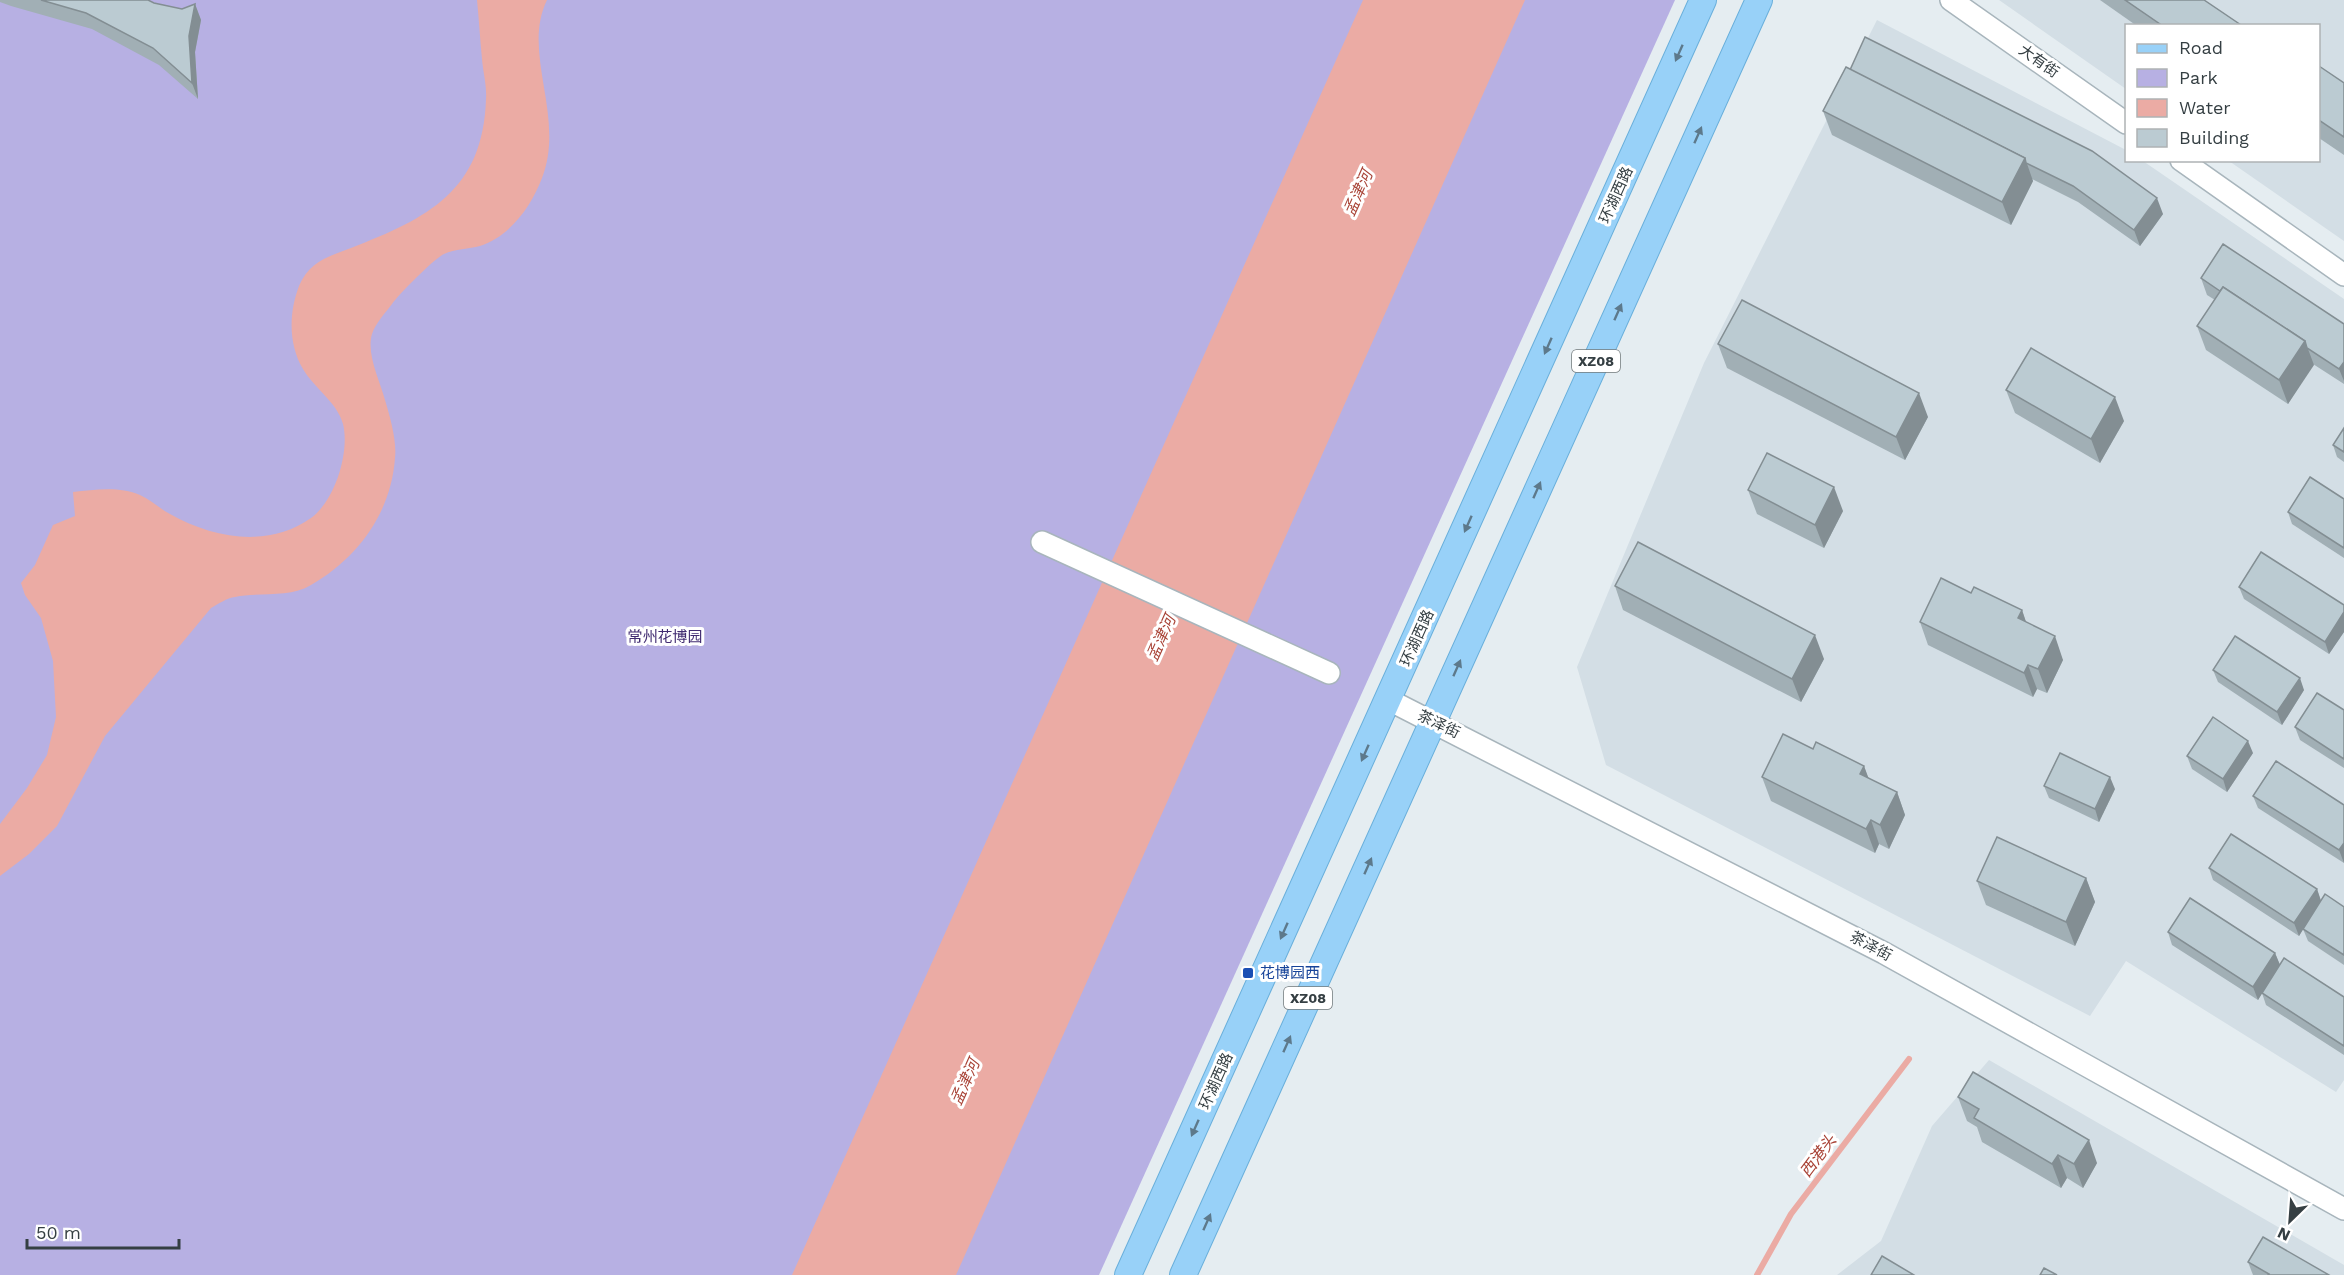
<svg xmlns="http://www.w3.org/2000/svg" width="2344" height="1275" font-family="'Work Sans','Noto Sans SC',sans-serif">
	<style>
		.residential { fill: #d3dee5 }
		.green { fill: #b7b0e3 }
		.water { fill: #ebaba4 }
		.lines { fill: none; stroke-linecap: round; stroke-linejoin: round }
		.stream { stroke: #ebaba4; stroke-width: 6 }
		.minor-casing { stroke: #a8b5bc; stroke-width: 24 }
		.major-casing { stroke: #69afdb; stroke-width: 28 }
		.minor { stroke: #fff; stroke-width: 21 }
		.major { stroke: #98d1f8; stroke-width: 26 }
		.wall { fill: #a1afb5 }
		.shaded-wall { fill: #838e93 }
		.building { fill: #bbcbd2; stroke: #838e93; stroke-width: 1.5 }
		.oneway { fill: #5d798b }
		.transit-dot { fill: #1a4fb4; stroke: #fff; stroke-width: 2 }
		.labels { text-anchor: middle; dominant-baseline: central; stroke-width: 6; stroke-linejoin: round; paint-order: stroke }
		.shield { fill: #fff; stroke: #72797b; stroke-width: 1.5 }
		.shield-label { font-size: 14px; font-weight: bold; fill: #353f43 }
		.street-label { font-size: 15px; fill: #353f43; stroke: #fff }
		.park-label { font-size: 15px; fill: #412c71; stroke: #fff }
		.transit-label { font-size: 15px; fill: #164399; stroke: #fff; text-anchor: start }
		.water-label { font-size: 16px; font-style: italic; fill: #a84235; stroke: #fff }
	</style>
	<rect width="100%" height="100%" fill="#e5edf1"/>
	<g class="residential">
		<path d="M1999 0H2344V241L2229 161 2318 160V26H2126V89Z"/>
		<path d="M1877 20 2126 150V160L2143 161 2344 299V1080L2336 1092 2126 961 2090 1016 1606 765 1577 667 1704 363Z"/>
		<path d="M1989 1060 2344 1265V1275H1837L1881 1241 1932 1126Z"/>
	</g>
	<path class="green" d="M0 0H1675L1099 1275H0Z"/>
	<g class="water">
		<path d="M477 0H547C521 53 566 116 542 178 531 207 510 236 480 246 469 249 455 249 444 254 436 257 398 295 392 304 386 312 375 324 372 334 366 354 380 381 385 400 390 417 397 441 395 458 391 513 358 558 311 585 290 598 259 592 235 597 227 598 218 604 211 608L105 736 57 826 29 854 0 876V824L27 788 47 755 56 717 53 661 41 618 25 595 21 583 35 565 53 525 75 516 73 492C94 490 119 486 140 495 151 500 160 509 170 514 214 539 269 548 311 518 335 501 350 452 343 424 337 402 314 388 303 369 288 344 289 312 299 286 309 262 329 256 351 248 428 218 483 191 486 99 487 86 483 72 482 59 480 39 479 20 477 0Z"/>
		<path d="M1363 0H1525L956 1275H792Z"/>
	</g>
	<g class="lines">
		<path class="stream" d="M1757 1275 1791 1214 1909 1059"/>
		<g class="minor-casing">
			<g id="minor">
				<path d="M1951 0 2126 123"/>
				<path d="M2181 160 2344 275"/>
				<path d="M1042 542 1329 673"/>
				<path d="M1389 700 1884 953 2344 1209"/>
			</g>
		</g>
		<g class="major-casing">
			<g id="major">
				<path d="M1128 1275 1703 0"/>
				<path d="M1183 1275 1759 0"/>
			</g>
		</g>
		<use href="#minor" class="minor"/>
		<use href="#major" class="major"/>
	</g>
	<g class="wall">
		<path d="M0 0H148L154 3 182 9 195 4 201 20 195 52 198 99 159 65 92 29 11 6 0 2Z"/>
		<path d="M2100 0H2204L2241 26H2137Z"/>
		<path d="M2319 66 2344 83V155L2319 138Z"/>
		<path d="M1846 67 2163 214 2140 246 2078 202 2032 179 2033 181 2011 225 1832 135 1823 111Z"/>
		<path d="M2201 278 2344 324V384L2313 364 2288 404 2206 350 2197 326 2215 300 2207 295Z"/>
		<path d="M1718 344 1928 417 1905 460 1727 368Z"/>
		<path d="M2006 390 2124 421 2100 463 2015 413Z"/>
		<path d="M2344 428V462L2337 457 2333 445Z"/>
		<path d="M1748 490 1843 511 1824 548 1757 514Z"/>
		<path d="M2344 499V558L2292 524 2288 512Z"/>
		<path d="M1615 586 1824 659 1801 702 1623 610Z"/>
		<path d="M2239 587 2344 605V632L2329 654 2244 599Z"/>
		<path d="M1971 593 2022 610 2026 622 2063 660 2047 693 2037 689 2033 697 1928 645 1920 622Z"/>
		<path d="M2213 670 2304 690 2282 725 2218 682Z"/>
		<path d="M2344 710V768L2300 740 2295 727Z"/>
		<path d="M1813 749 1864 766 1868 778 1897 792 1905 815 1889 849 1879 844 1875 853 1771 801 1762 777Z"/>
		<path d="M2253 753 2227 792 2192 769 2187 756Z"/>
		<path d="M2044 786 2115 789 2099 822 2049 798Z"/>
		<path d="M2253 796 2344 805V863L2258 808Z"/>
		<path d="M2209 868 2317 889 2321 901 2344 907V965L2308 941 2303 929 2299 936 2213 880Z"/>
		<path d="M2086 878 2095 902 2075 946 1986 905 1977 881Z"/>
		<path d="M2168 932 2275 953 2280 965 2344 997V1055L2266 1005 2262 993 2258 1000 2172 945Z"/>
		<path d="M1958 1097 2097 1163 2083 1188 2067 1178 2061 1188 1982 1142 1977 1127 1967 1121Z"/>
		<path d="M2248 1262 2329 1275H2253Z"/>
	</g>
	<g class="shaded-wall">
		<path d="M195 4 201 20 195 52 198 99 192 83 189 36Z"/>
		<path d="M2025 158 2033 181 2011 225 2002 202Z"/>
		<path d="M2157 198 2163 214 2140 246 2134 230Z"/>
		<path d="M2305 341 2314 365 2288 404 2279 380Z"/>
		<path d="M2344 362V381L2339 369Z"/>
		<path d="M1919 393 1928 417 1905 460 1896 437Z"/>
		<path d="M2115 397 2124 421 2100 463 2091 439Z"/>
		<path d="M1834 487 1843 511 1824 548 1815 525Z"/>
		<path d="M2022 610 2030 634 2018 618Z"/>
		<path d="M2344 612V632L2329 654 2325 642Z"/>
		<path d="M1815 635 1824 659 1801 702 1792 679Z"/>
		<path d="M2055 636 2063 660 2047 693 2038 669Z"/>
		<path d="M2028 665 2037 689 2033 697 2024 673Z"/>
		<path d="M2300 678 2304 690 2282 725 2277 712Z"/>
		<path d="M2248 741 2253 753 2227 792 2223 779Z"/>
		<path d="M1864 766 1873 790 1860 774Z"/>
		<path d="M2110 777 2115 789 2099 822 2095 809Z"/>
		<path d="M1897 792 1905 815 1889 849 1880 825Z"/>
		<path d="M1871 820 1879 844 1875 853 1866 829Z"/>
		<path d="M2344 843V863L2339 850Z"/>
		<path d="M2086 878 2095 902 2075 946 2066 922Z"/>
		<path d="M2317 889 2321 901 2299 936 2294 923Z"/>
		<path d="M2275 953 2280 965 2258 1000 2253 987Z"/>
		<path d="M2089 1140 2097 1163 2083 1188 2074 1164Z"/>
		<path d="M2058 1155 2067 1178 2061 1188 2052 1164Z"/>
	</g>
	<g class="building">
		<path d="M41 0H148L154 3 182 9 195 4 189 36 192 83 153 48 86 13Z"/>
		<path d="M2125 0H2204L2241 25 2163 26Z"/>
		<path d="M1865 37 2092 151 2157 198 2134 230 2073 186 2026 163 2025 158 1850 70Z"/>
		<path d="M2319 66 2344 83V137L2319 120Z"/>
		<path d="M1846 67 2025 158 2002 202 1823 111Z"/>
		<path d="M2223 244 2344 324V362L2339 369 2307 348 2305 341 2223 287 2220 291 2201 278Z"/>
		<path d="M2223 287 2305 341 2279 380 2197 326Z"/>
		<path d="M1742 300 1919 393 1896 437 1718 344Z"/>
		<path d="M2031 348 2115 397 2091 439 2006 390Z"/>
		<path d="M2344 428V452L2333 445Z"/>
		<path d="M1767 453 1834 487 1815 525 1748 490Z"/>
		<path d="M2310 477 2344 499V548L2288 512Z"/>
		<path d="M1638 542 1815 635 1792 679 1615 586Z"/>
		<path d="M2261 552 2344 605V612L2325 642 2239 587Z"/>
		<path d="M1941 578 1971 593 1974 587 2022 610 2018 618 2055 636 2038 669 2028 665 2024 673 1920 622Z"/>
		<path d="M2235 636 2300 678 2277 712 2213 670Z"/>
		<path d="M2317 693 2344 710V759L2295 727Z"/>
		<path d="M2213 717 2248 741 2223 779 2187 756Z"/>
		<path d="M1783 734 1813 749 1816 742 1864 766 1860 774 1897 792 1880 825 1871 820 1866 829 1762 777Z"/>
		<path d="M2060 753 2110 777 2095 809 2044 786Z"/>
		<path d="M2276 761 2344 805V843L2339 850 2253 796Z"/>
		<path d="M2231 834 2317 889 2294 923 2209 868Z"/>
		<path d="M1997 837 2086 878 2066 922 1977 881Z"/>
		<path d="M2325 894 2344 907V955L2303 929Z"/>
		<path d="M2190 898 2275 953 2253 987 2168 932Z"/>
		<path d="M2284 958 2344 997V1046L2262 993Z"/>
		<path d="M1973 1072 2089 1140 2074 1164 2058 1155 2052 1164 1974 1118 1979 1109 1958 1097Z"/>
		<path d="M2263 1237 2329 1275H2268L2269 1274 2248 1262Z"/>
		<path d="M1882 1256 1914 1275H1871Z"/>
		<path d="M2044 1268 2057 1275H2040Z"/>
	</g>
	<defs><path id="oneway-solid" d="M-6-.8H1V-3.2L6.5 0L1 3.2V.8H-6Z" transform="scale(1.5)"/></defs>
	<g class="oneway">
		<use href="#oneway-solid" transform="translate(1679 53) rotate(114)"/>
		<use href="#oneway-solid" transform="translate(1698 135) rotate(-66)"/>
		<use href="#oneway-solid" transform="translate(1618 312) rotate(-66)"/>
		<use href="#oneway-solid" transform="translate(1548 346) rotate(114)"/>
		<use href="#oneway-solid" transform="translate(1537 490) rotate(-66)"/>
		<use href="#oneway-solid" transform="translate(1468 524) rotate(114)"/>
		<use href="#oneway-solid" transform="translate(1457 668) rotate(-66)"/>
		<use href="#oneway-solid" transform="translate(1365 753) rotate(114)"/>
		<use href="#oneway-solid" transform="translate(1368 866) rotate(-66)"/>
		<use href="#oneway-solid" transform="translate(1284 931) rotate(114)"/>
		<use href="#oneway-solid" transform="translate(1287 1044) rotate(-66)"/>
		<use href="#oneway-solid" transform="translate(1195 1128) rotate(114)"/>
		<use href="#oneway-solid" transform="translate(1207 1222) rotate(-66)"/>
	</g>
	<rect class="transit-dot" x="1242" y="967" width="12" height="12" rx="3"/>
	<g class="labels">
		<g class="shield">
			<rect x="1572" y="350" width="48" height="22" rx="4.5"/>
			<rect x="1284" y="987" width="48" height="22" rx="4.5"/>
		</g>
		<g class="shield-label">
			<text x="1596" y="361">XZ08</text>
			<text x="1308" y="998">XZ08</text>
		</g>
		<g class="street-label">
			<text transform="translate(2039 61) rotate(35)">大有街</text>
			<text transform="translate(1616 195) rotate(-66)">环湖西路</text>
			<text transform="translate(1417 638) rotate(-66)">环湖西路</text>
			<text transform="translate(1439 724) rotate(26)">茶泽街</text>
			<text transform="translate(1871 946) rotate(28)">茶泽街</text>
			<text transform="translate(1216 1081) rotate(-66)">环湖西路</text>
		</g>
		<g class="park-label">
			<text x="665" y="637">常州花博园</text>
		</g>
		<g class="transit-label">
			<text x="1260" y="973">花博园西</text>
		</g>
		<g class="water-label">
			<text transform="translate(1358 193) rotate(-66)">孟津河</text>
			<text transform="translate(1161 638) rotate(-66)">孟津河</text>
			<text transform="translate(965 1082) rotate(-66)">孟津河</text>
			<text transform="translate(1818 1156) rotate(-53)">西港头</text>
		</g>
	</g>
	<rect x="2125" y="24" width="195" height="138" fill="#ffffff" stroke="#aeb2b4" stroke-width="1.5"/>
	<rect x="2137" y="44" width="30" height="9" fill="#98d1f8" stroke="#aeb2b4" stroke-width="1.5"/>
	<text x="2179" y="54" font-size="18" fill="#353f43">Road</text>
	<rect x="2137" y="69" width="30" height="18" fill="#b7b0e3" stroke="#aeb2b4" stroke-width="1.5"/>
	<text x="2179" y="84" font-size="18" fill="#353f43">Park</text>
	<rect x="2137" y="99" width="30" height="18" fill="#ebaba4" stroke="#aeb2b4" stroke-width="1.5"/>
	<text x="2179" y="114" font-size="18" fill="#353f43">Water</text>
	<rect x="2137" y="129" width="30" height="18" fill="#bbcbd2" stroke="#aeb2b4" stroke-width="1.5"/>
	<text x="2179" y="144" font-size="18" fill="#353f43">Building</text>
	<g transform="translate(2290 1221) rotate(205)" stroke="#ffffff" stroke-width="4.5" paint-order="stroke">
	<path d="M0-4.5L10 22L0 15L-10 22Z" fill="#353f43"/>
	<text y="-9" font-size="16" font-weight="bold" text-anchor="middle" fill="#353f43">N</text>
	</g>
	<path d="M27 1239v9h152v-9" fill="none" stroke="#353f43" stroke-width="3"/>
	<text x="36" y="1239" font-size="18" fill="#353f43" stroke="#ffffff" stroke-width="4.5" paint-order="stroke">50 m</text>
</svg>
